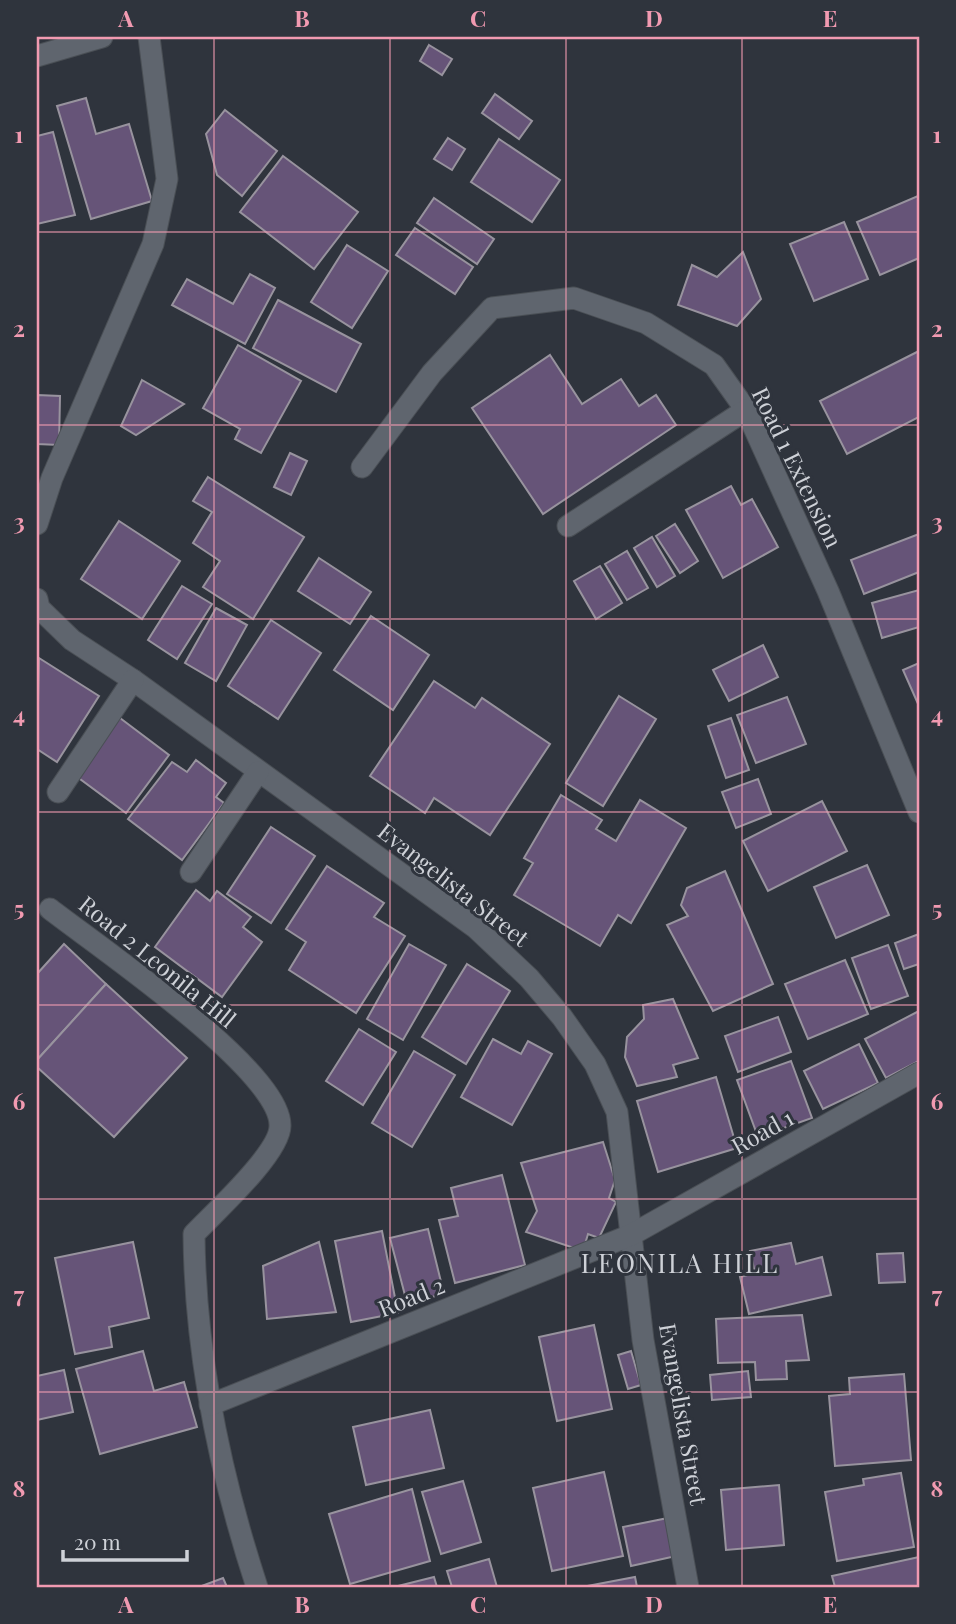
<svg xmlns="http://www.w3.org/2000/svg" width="956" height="1624" font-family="'Playfair Display',serif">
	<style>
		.building { fill: #665478; stroke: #98939e; stroke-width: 2 }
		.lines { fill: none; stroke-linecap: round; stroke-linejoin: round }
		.minor-casing { stroke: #4a4f55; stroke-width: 23 }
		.minor { stroke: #5f656e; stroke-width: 21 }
		.grid { fill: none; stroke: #f19ab1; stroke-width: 2; stroke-opacity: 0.55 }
		.labels { text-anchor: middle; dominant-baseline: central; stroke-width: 6; stroke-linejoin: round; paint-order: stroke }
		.street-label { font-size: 23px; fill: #ced1d7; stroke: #2f343d }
		.quarter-label { font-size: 26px; letter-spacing: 2px; fill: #ced1d7; stroke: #2f343d }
		.neatline { fill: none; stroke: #f19ab1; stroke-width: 2.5 }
		.grid-label { font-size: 23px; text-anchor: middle; font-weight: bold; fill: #f19ab1 }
	</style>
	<rect width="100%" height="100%" fill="#2f343d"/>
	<g class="building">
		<path d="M429 45 452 59 442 75 420 61Z"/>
		<path d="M495 94 532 121 519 139 482 113Z"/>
		<path d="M86 98 96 134 129 124 152 201 91 219 57 106Z"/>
		<path d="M225 110 277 151 242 196 217 175 206 134Z"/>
		<path d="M53 132 75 215 37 224V136Z"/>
		<path d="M448 138 465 149 452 170 434 159Z"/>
		<path d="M499 139 560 180 532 222 471 182Z"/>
		<path d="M283 156 358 212 314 269 240 212Z"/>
		<path d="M918 196 919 258 880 275 857 222Z"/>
		<path d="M434 198 494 239 477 264 417 223Z"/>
		<path d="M844 222 868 279 814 301 790 244Z"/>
		<path d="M415 228 473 267 455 294 396 255Z"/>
		<path d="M347 245 388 271 352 328 311 302Z"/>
		<path d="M743 252 761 299 737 326 678 305 692 265 717 277Z"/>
		<path d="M250 274 275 288 245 344 172 305 187 279 233 304Z"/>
		<path d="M278 300 361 344 336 392 253 348Z"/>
		<path d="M238 345 301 381 261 453 235 439 240 429 203 408Z"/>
		<path d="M919 351V417L847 454 820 401Z"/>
		<path d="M550 355 582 404 621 379 639 406 656 395 676 425 543 514 472 408Z"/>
		<path d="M142 380 184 404 136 435 121 426Z"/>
		<path d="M37 395 60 396 59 445 37 444Z"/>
		<path d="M290 453 307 461 291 495 274 487Z"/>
		<path d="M208 477 304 537 253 619 203 587 220 561 193 543 212 512 193 501Z"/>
		<path d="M731 486 741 505 752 499 778 547 723 578 686 510Z"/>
		<path d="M119 521 180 561 142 619 81 579Z"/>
		<path d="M675 524 698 561 680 573 656 536Z"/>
		<path d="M919 534V572L864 594 851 560Z"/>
		<path d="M652 537 675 576 657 587 634 548Z"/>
		<path d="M627 551 648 588 627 600 605 564Z"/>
		<path d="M319 558 371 592 350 624 298 591Z"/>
		<path d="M600 566 622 603 596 619 574 581Z"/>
		<path d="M182 586 212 604 177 659 148 640Z"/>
		<path d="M919 590V627L882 638 872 603Z"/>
		<path d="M216 608 247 625 216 681 185 663Z"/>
		<path d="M371 616 429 655 393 710 334 670Z"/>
		<path d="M271 620 321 653 278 719 228 686Z"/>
		<path d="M763 645 778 677 729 701 713 670Z"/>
		<path d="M39 658 99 696 57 762 37 749Z"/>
		<path d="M919 663V706L903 670Z"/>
		<path d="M434 681 475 708 482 698 550 744 490 835 434 798 425 813 370 776Z"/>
		<path d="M619 696 656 719 603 806 566 783Z"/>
		<path d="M787 697 806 744 756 763 737 715Z"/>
		<path d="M120 718 169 755 126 813 76 776Z"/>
		<path d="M731 718 749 770 726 778 708 726Z"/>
		<path d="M196 760 226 783 216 797 224 803 182 860 128 819 172 762 187 772Z"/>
		<path d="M758 779 771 814 736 828 722 792Z"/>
		<path d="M561 795 602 820 596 829 616 841 640 800 686 828 631 923 618 915 600 946 514 895 533 863 524 858Z"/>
		<path d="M822 801 847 851 768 891 743 841Z"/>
		<path d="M271 827 315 856 271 923 227 894Z"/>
		<path d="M867 865 889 915 836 938 814 887Z"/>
		<path d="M327 866 384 903 374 917 405 936 356 1013 289 970 306 942 286 929Z"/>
		<path d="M725 871 773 984 713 1011 667 925 688 916 681 905 687 888Z"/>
		<path d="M196 890 210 901 217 891 251 917 243 927 262 942 222 997 155 947Z"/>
		<path d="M919 934V964L904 969 895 943Z"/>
		<path d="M64 944 106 984 37 1060V974Z"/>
		<path d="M409 944 446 965 403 1040 367 1019Z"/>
		<path d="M888 945 908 996 871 1009 852 958Z"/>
		<path d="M845 960 868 1014 808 1039 785 984Z"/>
		<path d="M467 964 510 991 466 1064 422 1037Z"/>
		<path d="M106 984 187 1058 114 1137 37 1067V1060Z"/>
		<path d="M673 999 698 1058 673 1065 677 1077 637 1086 625 1057 627 1037 644 1019 643 1005Z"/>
		<path d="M919 1011V1061L886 1078 865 1039Z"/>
		<path d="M778 1017 791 1052 738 1072 725 1036Z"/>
		<path d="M359 1029 396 1052 363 1105 326 1081Z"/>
		<path d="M493 1039 521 1054 528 1041 552 1054 512 1125 461 1097Z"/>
		<path d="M859 1044 878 1083 823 1109 804 1071Z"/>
		<path d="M414 1051 455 1075 412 1147 372 1123Z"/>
		<path d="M791 1061 812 1118 758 1137 737 1080Z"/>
		<path d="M716 1077 737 1148 658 1172 637 1101Z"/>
		<path d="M603 1142 615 1180 609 1198 616 1202 599 1238 588 1234 583 1251 526 1232 537 1211 521 1163Z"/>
		<path d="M502 1175 525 1265 455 1283 439 1220 458 1216 451 1188Z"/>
		<path d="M428 1229 444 1294 407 1303 390 1238Z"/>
		<path d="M382 1231 398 1313 351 1322 335 1241Z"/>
		<path d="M133 1242 149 1318 109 1327 112 1347 75 1354 55 1258Z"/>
		<path d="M319 1242 336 1312 267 1319 263 1266Z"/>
		<path d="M791 1243 796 1264 822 1257 831 1295 749 1314 740 1277 755 1273 750 1251Z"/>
		<path d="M903 1253 905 1282 879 1283 877 1254Z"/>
		<path d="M802 1315 809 1360 786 1361 787 1379 756 1380 755 1362 718 1363 716 1319Z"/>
		<path d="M594 1325 612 1409 557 1421 539 1337Z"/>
		<path d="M143 1351 154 1391 184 1382 197 1427 100 1454 76 1369Z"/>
		<path d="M631 1351 641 1385 628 1389 618 1355Z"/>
		<path d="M64 1370 73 1412 37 1420V1376Z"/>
		<path d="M748 1371 751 1397 712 1400 710 1375Z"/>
		<path d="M904 1374 911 1460 835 1466 829 1396 850 1394 849 1378Z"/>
		<path d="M430 1410 444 1468 366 1485 353 1427Z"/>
		<path d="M604 1472 623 1556 552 1571 533 1488Z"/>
		<path d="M901 1473 914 1547 837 1561 825 1492 864 1485 863 1479Z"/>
		<path d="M463 1481 481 1542 441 1554 422 1492Z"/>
		<path d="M779 1485 784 1545 726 1550 721 1490Z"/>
		<path d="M412 1489 430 1561 350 1584 329 1514Z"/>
		<path d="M668 1518 676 1556 631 1566 623 1527Z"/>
		<path d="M919 1557V1587H835L832 1576Z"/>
		<path d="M489 1559 497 1587H452L447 1571Z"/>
		<path d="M434 1577 437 1587H394Z"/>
		<path d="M635 1577 637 1587H582Z"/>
		<path d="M223 1578 227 1587H199Z"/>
	</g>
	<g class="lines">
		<g class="minor-casing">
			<g id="minor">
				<path d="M37 56 102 37"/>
				<path d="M362 467 432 373 492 308 574 298 646 323 714 365 746 410 828 591 919 812"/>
				<path d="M37 524 52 478 153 244 167 179 149 37"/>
				<path d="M568 526 746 410"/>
				<path d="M37 599 39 608 72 640 133 680 476 928 529 978 562 1017 595 1064 617 1112 643 1340 688 1587"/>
				<path d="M58 792 133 680"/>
				<path d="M191 872 258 772"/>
				<path d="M50 909C96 945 282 1071 280 1126 280 1153 214 1213 194 1234 195 1353 220 1474 257 1587"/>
				<path d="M210 1405 631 1235 919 1073"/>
			</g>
		</g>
		<use href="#minor" class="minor"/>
	</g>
	<path class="grid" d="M214 37V1587M390 37V1587M566 37V1587M742 37V1587M37 232H919M37 425H919M37 619H919M37 812H919M37 1005H919M37 1199H919M37 1392H919"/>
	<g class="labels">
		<g class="street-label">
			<text transform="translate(798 467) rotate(64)">Road 1 Extension</text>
			<text transform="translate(454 884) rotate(38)">Evangelista Street</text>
			<text transform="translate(158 961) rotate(39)">Road 2 Leonila Hill</text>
			<text transform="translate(762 1131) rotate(-29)">Road 1</text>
			<text transform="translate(411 1296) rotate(-22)">Road 2</text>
			<text transform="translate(684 1414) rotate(80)">Evangelista Street</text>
		</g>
		<g class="quarter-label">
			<text x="680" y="1262">LEONILA HILL</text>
		</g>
	</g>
	<rect width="956" height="1624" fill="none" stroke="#2f343d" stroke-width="77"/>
	<path d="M63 1550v10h124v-10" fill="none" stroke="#ced1d7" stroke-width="3.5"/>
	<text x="74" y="1550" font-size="21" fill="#ced1d7" stroke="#2f343d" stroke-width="5" paint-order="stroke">20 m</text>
	<rect x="38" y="38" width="880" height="1548" class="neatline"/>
	<g class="grid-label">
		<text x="126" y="27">A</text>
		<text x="302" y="27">B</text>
		<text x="478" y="27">C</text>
		<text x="654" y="27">D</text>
		<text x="830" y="27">E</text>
		<text x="19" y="143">1</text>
		<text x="937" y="143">1</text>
		<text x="19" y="337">2</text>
		<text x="937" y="337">2</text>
		<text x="19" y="530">3</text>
		<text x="937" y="530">3</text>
		<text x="19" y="723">4</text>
		<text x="937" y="723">4</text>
		<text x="19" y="917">5</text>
		<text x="937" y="917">5</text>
		<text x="19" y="1110">6</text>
		<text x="937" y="1110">6</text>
		<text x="19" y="1303">7</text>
		<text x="937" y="1303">7</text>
		<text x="19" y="1497">8</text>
		<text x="937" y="1497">8</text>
		<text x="126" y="1613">A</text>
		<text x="302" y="1613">B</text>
		<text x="478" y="1613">C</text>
		<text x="654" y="1613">D</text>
		<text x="830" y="1613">E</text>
	</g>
</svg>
